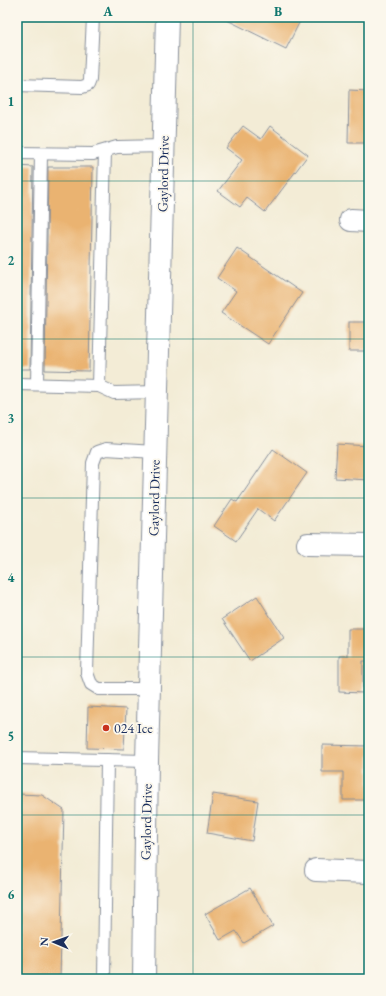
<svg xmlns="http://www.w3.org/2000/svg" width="386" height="996" font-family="'EB Garamond',serif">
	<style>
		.building { fill: #eab371 }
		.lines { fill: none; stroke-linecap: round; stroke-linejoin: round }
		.lane-casing { stroke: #878e9a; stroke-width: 14 }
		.street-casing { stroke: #878e9a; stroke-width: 24 }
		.secondary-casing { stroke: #878e9a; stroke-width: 24 }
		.lane { stroke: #fff; stroke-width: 12 }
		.street { stroke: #fff; stroke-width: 22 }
		.secondary { stroke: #fff; stroke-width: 22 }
		.grid { fill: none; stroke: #0f766e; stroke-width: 1; stroke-opacity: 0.55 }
		.poi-dot { fill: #c8321e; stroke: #fbf7ec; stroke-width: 1.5 }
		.labels { text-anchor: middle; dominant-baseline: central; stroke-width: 3.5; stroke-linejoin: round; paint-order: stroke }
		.street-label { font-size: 14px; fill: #1b2f5e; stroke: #fbf7ec }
		.poi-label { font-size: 14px; fill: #1b2f5e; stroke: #fbf7ec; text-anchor: start }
		.neatline { fill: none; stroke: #0f766e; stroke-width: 1.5 }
		.grid-label { font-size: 13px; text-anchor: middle; font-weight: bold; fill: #0f766e }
	</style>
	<rect width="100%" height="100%" fill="#fbf7ec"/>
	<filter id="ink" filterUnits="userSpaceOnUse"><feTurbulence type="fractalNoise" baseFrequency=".025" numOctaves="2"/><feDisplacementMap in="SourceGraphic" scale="8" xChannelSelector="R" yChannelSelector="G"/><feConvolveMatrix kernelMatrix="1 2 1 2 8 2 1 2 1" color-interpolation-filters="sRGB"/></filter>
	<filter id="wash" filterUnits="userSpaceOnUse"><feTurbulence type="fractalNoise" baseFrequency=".012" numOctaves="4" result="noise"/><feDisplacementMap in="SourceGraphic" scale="16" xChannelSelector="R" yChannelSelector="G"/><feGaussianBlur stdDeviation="0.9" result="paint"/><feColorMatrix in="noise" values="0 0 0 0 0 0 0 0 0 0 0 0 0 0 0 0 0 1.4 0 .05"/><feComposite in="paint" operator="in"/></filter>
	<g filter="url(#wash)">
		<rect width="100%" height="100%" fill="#f3ecd6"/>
		<g id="blocks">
			<g class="building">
				<path d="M221 17H302L286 49Z"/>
				<path d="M349 90 369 91V143H348Z"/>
				<path d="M243 126 261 139 270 126 308 155 265 212 247 198 240 207 218 191 242 160 226 148Z"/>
				<path d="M17 166 33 167 30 369H17Z"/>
				<path d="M48 167H93L89 371 45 370Z"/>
				<path d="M237 248 302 293 268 344 221 313 236 291 217 278Z"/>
				<rect x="349" y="322" width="20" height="29"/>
				<path d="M337 444 369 446V480L335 478Z"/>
				<path d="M273 449 307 473 274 521 258 509 236 541 214 526 232 499 237 502Z"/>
				<path d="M257 596 284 638 250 661 222 619Z"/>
				<path d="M348 629H369V661H363V693L339 692V656H348Z"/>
				<path d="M88 707 126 709 124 749 87 748Z"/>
				<path d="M322 745 369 746V800H343V772H322Z"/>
				<path d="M17 794 42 795 64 810 60 979H17Z"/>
				<path d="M213 794 258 801 252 841 207 833Z"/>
				<path d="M250 888 273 926 244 943 236 931 220 940 205 914Z"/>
			</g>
		</g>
	</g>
	<g filter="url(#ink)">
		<use href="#blocks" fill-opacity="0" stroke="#878e9a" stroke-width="1"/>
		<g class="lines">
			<g class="lane-casing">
				<g id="lane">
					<path d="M17 85 82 87 88 85 90 80 93 17"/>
					<path d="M17 153 93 154 117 147 164 146"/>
					<path d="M17 384 99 386 114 393 157 392"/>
					<path d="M37 384 41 154"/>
					<path d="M99 386 105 151"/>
					<path d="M149 689H99L91 684 87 673 93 463 97 452 106 449 155 452"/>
					<path d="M17 758 147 761"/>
					<path d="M104 979 107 760"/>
				</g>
			</g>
			<g class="street-casing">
				<g id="street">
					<path d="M351 220 369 221"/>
					<path d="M308 544 369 545"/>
					<path d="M316 870 369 872"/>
				</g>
			</g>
			<g class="secondary-casing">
				<path id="secondary" d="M144 979 147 761 167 17"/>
			</g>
			<use href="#lane" class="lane"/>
			<use href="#street" class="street"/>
			<use href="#secondary" class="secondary"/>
		</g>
	</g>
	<path class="grid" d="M193 17V979M17 181H369M17 339H369M17 498H369M17 657H369M17 815H369"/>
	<circle class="poi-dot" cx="106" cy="728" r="4"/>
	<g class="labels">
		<g class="street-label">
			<text transform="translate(163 174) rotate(-89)">Gaylord Drive</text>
			<text transform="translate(154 498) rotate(-89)">Gaylord Drive</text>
			<text transform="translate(146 822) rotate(-89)">Gaylord Drive</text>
		</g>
		<g class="poi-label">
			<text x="114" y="728">024 Ice</text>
		</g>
	</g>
	<rect width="386" height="996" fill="none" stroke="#fbf7ec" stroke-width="44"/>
	<g transform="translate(54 942) rotate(272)" stroke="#fbf7ec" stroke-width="3" paint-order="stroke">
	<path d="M0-3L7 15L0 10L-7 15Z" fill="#1b2f5e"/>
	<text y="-6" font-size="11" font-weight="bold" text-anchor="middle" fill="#1b2f5e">N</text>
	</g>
	<rect x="22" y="22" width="342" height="952" class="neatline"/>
	<g class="grid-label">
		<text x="108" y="16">A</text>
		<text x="278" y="16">B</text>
		<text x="11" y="106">1</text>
		<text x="11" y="265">2</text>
		<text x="11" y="423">3</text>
		<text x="11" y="582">4</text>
		<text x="11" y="741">5</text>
		<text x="11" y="899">6</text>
	</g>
</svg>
